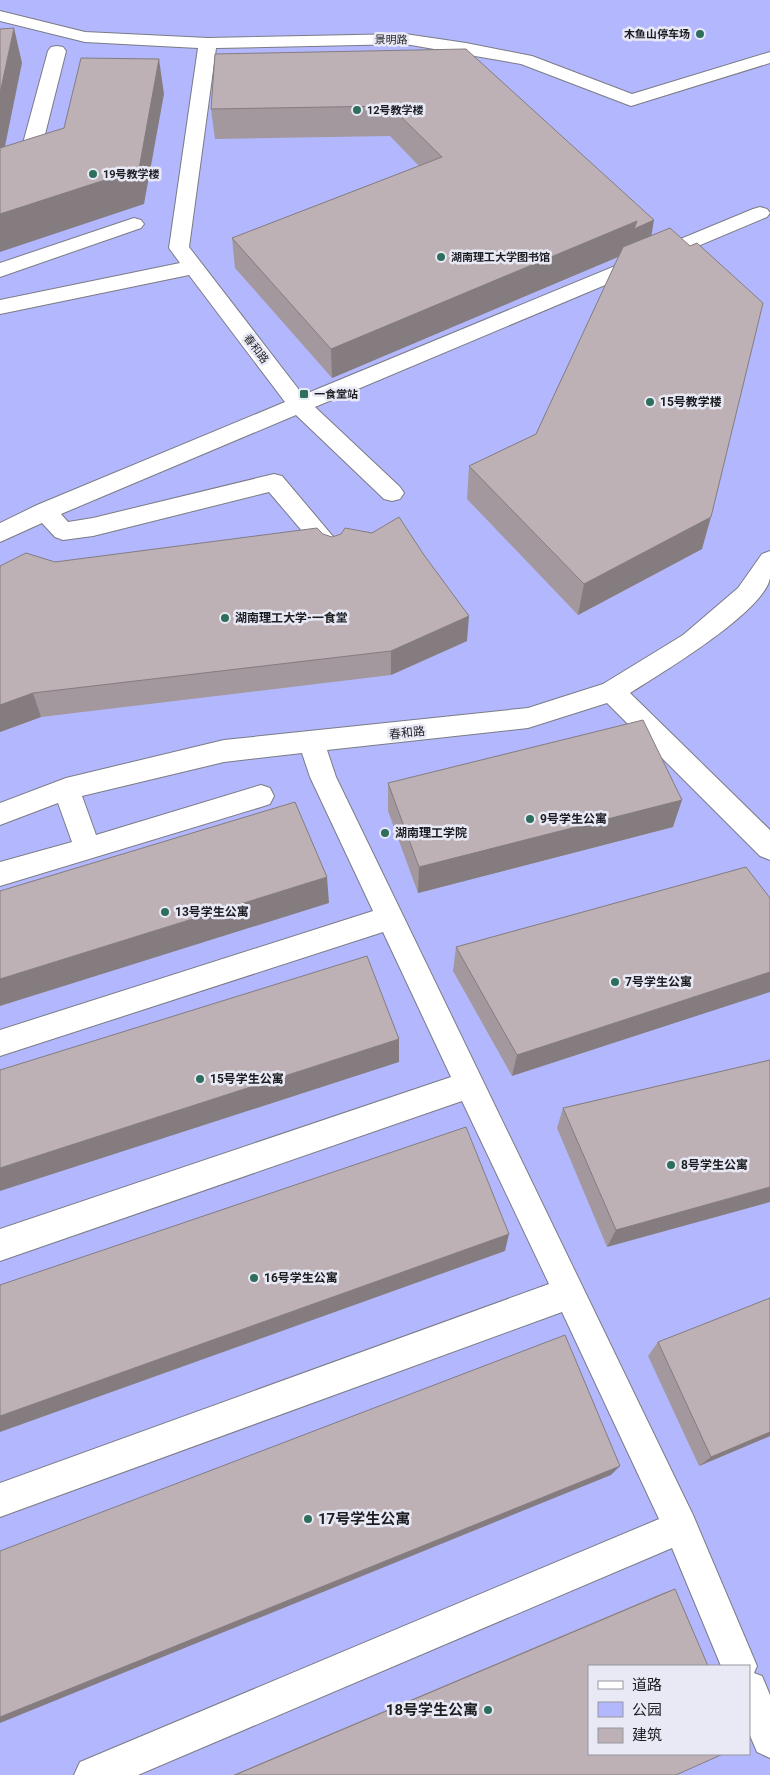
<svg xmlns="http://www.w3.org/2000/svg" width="770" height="1775" font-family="Roboto,'Noto Sans SC',sans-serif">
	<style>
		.green { fill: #b3b8fe; fill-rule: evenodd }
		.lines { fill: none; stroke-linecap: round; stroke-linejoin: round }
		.minor-casing { stroke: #7a7b85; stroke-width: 2 }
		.minor { fill: #fff; fill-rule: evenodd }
		.wall { fill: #a3989d }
		.shaded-wall { fill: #847c7f }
		.building { fill: #bdb1b6; stroke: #847c7f }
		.poi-dot { fill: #2e6e5d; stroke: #e8e9f4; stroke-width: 2 }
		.labels { text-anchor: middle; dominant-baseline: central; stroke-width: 5; stroke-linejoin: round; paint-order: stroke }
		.far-poi-label { font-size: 11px; font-weight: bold; fill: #1c1d21; stroke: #e8e9f4; text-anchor: start }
		.far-street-label { font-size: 11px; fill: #1c1d21; stroke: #e8e9f4 }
		.poi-label { font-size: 12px; font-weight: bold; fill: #1c1d21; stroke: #e8e9f4; text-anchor: start }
		.street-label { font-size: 12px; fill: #1c1d21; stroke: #e8e9f4 }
		.near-poi-label { font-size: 15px; font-weight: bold; fill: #1c1d21; stroke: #e8e9f4; text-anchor: start }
	</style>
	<rect width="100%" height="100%" fill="#e8e9f4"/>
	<path class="green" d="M0 0H770V1775H0ZM589 1666H749V1754H589Z"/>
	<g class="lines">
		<g class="minor-casing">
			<g id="minor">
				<path d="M0 11 85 32 208 38 405 34 466 43 532 56 632 94 770 52V63L631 106 521 64 405 44 216 48 189 247 303 395 753 209 760 207 767 209 770 213 767 217 315 407 400 487 404 493 400 499 392 501 384 499 296 415 61 514 68 522 93 518 274 474 282 476 341 546 345 552 341 558 333 561 325 558 269 492 93 536 63 540 55 537 42 523 0 542V523L37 505 285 402 189 275 0 314V300L180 263 169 248 198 48 85 42 0 21Z"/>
				<path d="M57 46 63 47 66 51 41 150 38 154 0 167V154L22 147 48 51 51 47Z"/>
				<path d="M134 218 141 220 144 224 141 228 0 277V263Z"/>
				<path d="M770 551C770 560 770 570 770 578 764 612 660 674 630 693L770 830V860L760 856 607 703 528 728 327 750 336 777 693 1515 757 1666 754 1673 762 1676 770 1695V1758L757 1752 749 1733V1666H721L672 1548 138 1775H74L80 1762 659 1519 562 1312 0 1517V1483L549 1284 462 1101 0 1261V1229L451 1077 383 932 0 1056V1030L373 911 310 777 302 753 224 762 82 796 96 835 261 785 270 788 274 796 270 804 261 807 0 886V862L72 842 58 803 0 825V803L66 778 224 740 528 708 603 684 683 635 738 588 762 554Z"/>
			</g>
		</g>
		<use href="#minor" class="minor"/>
	</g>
	<g class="wall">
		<path d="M466 49 652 236 702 549 578 615 467 499 469 466 536 434 619 256 332 378 235 268 232 238 419 166 390 136 215 139 211 109Z"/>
		<path d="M323 534 467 641 391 675 41 717 0 732 55 562Z"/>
		<path d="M388 783 673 827 418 893 388 811Z"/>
		<path d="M746 867 512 1076 453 971 456 947Z"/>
		<path d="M770 1060 607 1247 557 1128 563 1108Z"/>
		<path d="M658 1342 770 1436 699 1466 648 1356Z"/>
		<path d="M675 1589 676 1775H233L663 1593Z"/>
	</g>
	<g class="shaded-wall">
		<path d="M14 28 22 63 4 151 0 153V93Z"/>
		<path d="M159 59 164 94 144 204 0 252V214Z"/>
		<path d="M654 220 649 250 630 252 332 378 331 349 637 221Z"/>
		<path d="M711 517 702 549 578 615 584 584Z"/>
		<path d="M469 616 467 641 391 675V651Z"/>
		<path d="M33 693 41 717 0 732V705Z"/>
		<path d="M682 800 673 827 418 893 419 867Z"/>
		<path d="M327 877 329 903 0 1006V979Z"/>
		<path d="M770 972V992L512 1076 517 1055Z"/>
		<path d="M399 1039V1062L0 1191V1168Z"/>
		<path d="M770 1187V1202L607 1247 616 1230Z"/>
		<path d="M509 1234 505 1251 0 1432V1416Z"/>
		<path d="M770 1432V1436L699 1466 711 1457Z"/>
		<path d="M620 1466 611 1475 0 1723V1717Z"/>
	</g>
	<g class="building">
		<path d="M14 28 0 93V29Z"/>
		<path d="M466 49 654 220 634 229 637 221 331 349 232 238 442 157 390 106 211 109 215 54Z"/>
		<path d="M81 58 159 59 139 169 0 214V148L64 128Z"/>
		<path d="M670 228 690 246 697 243 763 303 711 517 584 584 469 466 536 434 623 247Z"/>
		<path d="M399 517 424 555 469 616 391 651 33 693 0 705V566L26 553 55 562 317 528 323 534 332 537 341 534 345 528 372 533Z"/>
		<path d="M643 720 682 800 419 867 388 783Z"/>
		<path d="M295 802 327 877 0 979V891Z"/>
		<path d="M746 867 770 898V972L517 1055 456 947Z"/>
		<path d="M367 956 399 1039 0 1168V1070Z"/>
		<path d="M770 1060V1187L616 1230 563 1108Z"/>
		<path d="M466 1127 509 1234 0 1416V1285Z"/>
		<path d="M770 1298V1432L711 1457 658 1342Z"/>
		<path d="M565 1335 620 1466 0 1717V1551Z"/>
		<path d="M675 1589 708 1666H589V1754H723L676 1775H235Z"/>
	</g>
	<g class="poi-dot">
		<circle cx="700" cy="34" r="5"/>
		<circle cx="357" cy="110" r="5"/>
		<circle cx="93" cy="174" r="5"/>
		<circle cx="441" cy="257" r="5"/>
		<rect x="299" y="389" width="10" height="10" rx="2.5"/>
		<circle cx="650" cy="402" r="5"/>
		<circle cx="225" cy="618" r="5"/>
		<circle cx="530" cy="819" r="5"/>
		<circle cx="385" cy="833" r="5"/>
		<circle cx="165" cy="912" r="5"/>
		<circle cx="615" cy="982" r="5"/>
		<circle cx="200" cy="1079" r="5"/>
		<circle cx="671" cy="1165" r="5"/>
		<circle cx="254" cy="1278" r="5"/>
		<circle cx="308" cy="1519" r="5"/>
		<circle cx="488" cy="1710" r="5"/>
	</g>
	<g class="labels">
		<g class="far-poi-label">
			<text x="690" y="34" text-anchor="end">木鱼山停车场</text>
			<text x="367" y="110">12号教学楼</text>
			<text x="103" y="174">19号教学楼</text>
			<text x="451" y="257">湖南理工大学图书馆</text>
			<text x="314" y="394">一食堂站</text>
		</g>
		<g class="far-street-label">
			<text transform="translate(391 40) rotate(1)">景明路</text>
			<text transform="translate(256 349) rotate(53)">春和路</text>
		</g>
		<g class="poi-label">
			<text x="660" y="402">15号教学楼</text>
			<text x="235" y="618">湖南理工大学-一食堂</text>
			<text x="540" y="819">9号学生公寓</text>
			<text x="395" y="833">湖南理工学院</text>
			<text x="175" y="912">13号学生公寓</text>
			<text x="625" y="982">7号学生公寓</text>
			<text x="210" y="1079">15号学生公寓</text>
			<text x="681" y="1165">8号学生公寓</text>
			<text x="264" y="1278">16号学生公寓</text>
		</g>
		<g class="street-label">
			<text transform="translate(407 733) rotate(-6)">春和路</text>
		</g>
		<g class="near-poi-label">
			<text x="318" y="1519">17号学生公寓</text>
			<text x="478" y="1710" text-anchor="end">18号学生公寓</text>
		</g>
	</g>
	<rect x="588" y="1665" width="162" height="90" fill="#e8e9f4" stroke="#9697a0"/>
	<rect x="598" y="1681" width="25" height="8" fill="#ffffff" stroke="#9697a0"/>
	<text x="632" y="1690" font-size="15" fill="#1c1d21">道路</text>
	<rect x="598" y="1702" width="25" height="15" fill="#b3b8fe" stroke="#9697a0"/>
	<text x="632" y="1715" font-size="15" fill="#1c1d21">公园</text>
	<rect x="598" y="1728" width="25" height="15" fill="#bdb1b6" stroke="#9697a0"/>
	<text x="632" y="1740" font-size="15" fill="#1c1d21">建筑</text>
</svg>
